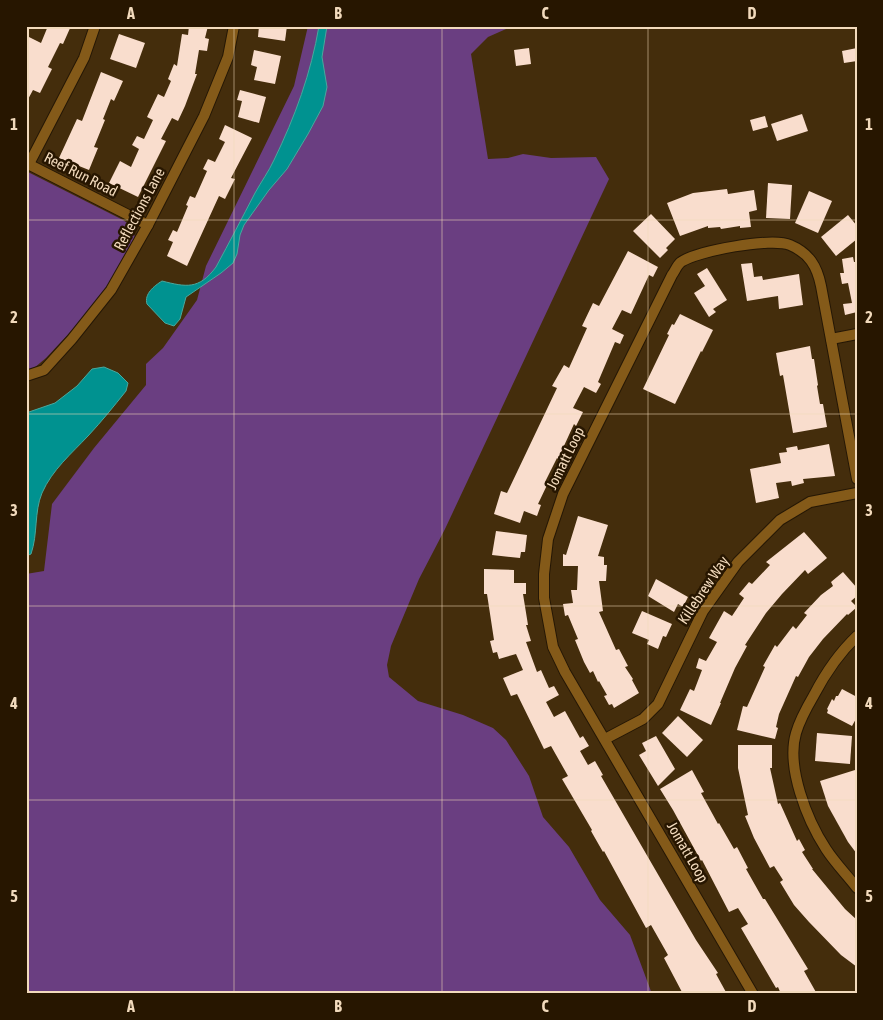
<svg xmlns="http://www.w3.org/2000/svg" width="883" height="1020" font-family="'Asap Condensed',sans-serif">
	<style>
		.green { fill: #6a3e81 }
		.water { fill: #009290; stroke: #49a89d }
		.building { fill: #f9ddcd }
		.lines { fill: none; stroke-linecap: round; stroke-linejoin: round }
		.minor-casing { stroke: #251705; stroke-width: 12 }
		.minor { stroke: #845a19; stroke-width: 10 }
		.grid { fill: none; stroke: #f2dabc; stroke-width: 1; stroke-opacity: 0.55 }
		.labels { text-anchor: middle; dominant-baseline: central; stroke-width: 5; stroke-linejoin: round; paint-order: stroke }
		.street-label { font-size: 15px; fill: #f2dabc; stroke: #271600 }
		.neatline { fill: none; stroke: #f2dabc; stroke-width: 2 }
		.grid-label { font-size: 16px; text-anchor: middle; font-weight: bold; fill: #f2dabc }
	</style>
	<rect width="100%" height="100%" fill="#442d0c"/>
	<g class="green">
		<path d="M308 26H513L488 37 471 54 488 159 508 158 523 154 551 158 596 157 609 179 445 529 419 579 391 646 387 665 389 677 418 701 463 715 493 728 506 740 529 776 543 817 569 847 600 900 630 935 652 994H26V574L44 571 52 504 94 448 146 385V364L163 348 197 300 206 266 294 86Z"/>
		<path d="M26 171 123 220 133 227 135 239 116 274 88 313 46 358 34 368 26 371Z"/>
	</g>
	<g class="water">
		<path d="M319 26H327L322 57 327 87 323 106 308 134 287 169 269 190 244 225 240 235 237 254 233 263 221 273 186 297 180 319 174 326 165 323 147 304C144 294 154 286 162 281 186 287 199 290 216 267 229 243 242 218 255 193 261 182 269 171 274 160 295 117 311 73 319 26Z"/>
		<path d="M104 367 118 373 128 383 126 391C114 406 102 421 88 436 72 453 52 470 42 493 34 512 38 534 31 554L26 556V413L55 403 77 386 92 369Z"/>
	</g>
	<g class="building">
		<path d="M48 26H71L63 44 60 43 48 67 52 69 40 93 33 90 26 103V42L29 37 41 43Z"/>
		<path d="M189 26H208L205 38 209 39 207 51 199 50 195 74H197L185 106 178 121 172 118 161 139 166 141 138 197 109 183 120 161 131 167 139 149 132 145 137 136 144 139 153 120 147 117 158 94 164 97 171 81 168 79 174 64 177 66 182 34 188 35Z"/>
		<path d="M259 26H287L285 41 258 37Z"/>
		<path d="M119 34 145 43 136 68 110 59Z"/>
		<path d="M529 48 531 64 516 66 514 50Z"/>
		<path d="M857 48V61L844 63 842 51Z"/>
		<path d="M254 50 281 56 275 84 254 80 257 67 251 65Z"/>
		<path d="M101 72 123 81 114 101 111 99 103 119 105 120 94 147 98 148 89 170 59 158 77 119 82 121Z"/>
		<path d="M240 90 266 97 259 123 238 117 242 101 237 100Z"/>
		<path d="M802 114 808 131 777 141 771 124Z"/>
		<path d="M765 116 768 127 753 131 750 120Z"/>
		<path d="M225 125 252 138 231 178 235 179 225 199 219 196 187 266 167 256 173 242 168 240 173 230 177 232 188 206 186 205 190 196 195 198 207 171 203 169 208 159 215 162 225 142 219 139Z"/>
		<path d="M768 183 792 185 790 219 766 218Z"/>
		<path d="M727 189 728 194 754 190 757 210 749 212 751 227 740 228V226L721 229 720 227 708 228V226L680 236 667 203 693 193Z"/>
		<path d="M809 191 832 201 818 233 795 223Z"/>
		<path d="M651 214 675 239 666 248 668 250 660 258 633 231Z"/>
		<path d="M848 215 857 226V239L836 256 821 237Z"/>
		<path d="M628 251 658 267 653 277 649 275 631 314 622 310 612 329 624 335 620 344 615 342 598 382 601 384 596 393 584 387 573 408 583 412 576 426 574 424 558 459 557 458 545 482 548 483 538 504 541 505 537 516 524 511 520 523 494 514 501 491 507 493 557 388 552 386 564 365 569 368 587 328 582 326 593 303 599 306Z"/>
		<path d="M853 257 854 262H857V312L845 315 843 304 852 303 848 283 842 284 840 273H844L842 259Z"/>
		<path d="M752 263 754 277 762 276 763 280 799 274 803 305 779 309 778 296 747 301 741 264Z"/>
		<path d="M707 268 727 300 713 309 716 312 709 317 694 293 705 286 697 274Z"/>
		<path d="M680 314 713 330 702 352 701 351 675 404 643 389 669 335 667 334 672 324 674 325Z"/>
		<path d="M810 346 812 359H814L818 385 817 386 820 404H823L827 427 793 433 783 375 780 376 776 353Z"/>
		<path d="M829 444 835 476 803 479 804 483 792 486 791 481 776 483 779 498 756 503 750 469 781 463 779 453 787 452 786 448 797 446 798 450Z"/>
		<path d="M578 516 608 525 598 556 604 557V565H607L606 581H599L603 611 599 612 616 650 619 649 628 666 625 667 633 679 632 680 639 693 614 708 612 704 609 705 604 696 607 695 599 681 598 682 593 671 590 673 584 662 575 640 578 639 568 615 565 616 563 604 573 603 571 590H577L578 566H563V554L566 555Z"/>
		<path d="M496 531 527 535 525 552H521L520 558 492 555Z"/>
		<path d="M804 532 827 558 808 574 805 570 782 594 766 613 745 645 747 646 735 668 720 703H721L711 725 680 710 690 689 694 691 702 670 696 668 699 658 706 661 717 642 709 638 724 611 732 616 744 598 739 594 749 582 752 584 770 565 766 562Z"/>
		<path d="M484 569 514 570V583H526V594H523L528 625H526L531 641 526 642 537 672 541 670 549 688 554 686 559 695 546 702 554 717 565 711 580 738 583 736 589 746 580 751 588 765 595 761 603 775 601 776 696 940 718 973 716 974 727 994H683L664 958 668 955 651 925 646 928 604 851 603 852 591 831 592 830 562 779 568 776 551 746 544 749 517 694 511 696 503 678 523 670 516 654 499 659 497 652 493 653 490 641 494 640 487 594H484Z"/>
		<path d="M843 572 857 588V596L851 601 857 607 848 615 847 614 823 639 809 657 798 677 796 676 779 714 776 727 778 728 775 739 737 730 743 706 747 707 765 667 763 666 775 645 777 647 793 626 796 629 807 615 804 613 821 595 833 586 831 582Z"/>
		<path d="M656 579 688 597 683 607 678 604 674 612 648 596Z"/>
		<path d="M642 611 672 624 666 637 663 636 658 649 647 644 649 640 632 633Z"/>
		<path d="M842 689 857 697V717L852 726 827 713 828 710 827 709 832 699 834 701 836 696H838Z"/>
		<path d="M678 716 703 740 687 757 662 733Z"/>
		<path d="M817 733 852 736 850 764 815 761Z"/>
		<path d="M656 736 675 769 658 786 639 755 646 751 642 743Z"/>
		<path d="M738 745H772V768H770L778 804 780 803 797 841 799 839 805 850 802 852 813 869H812L845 909 857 920V967L841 955 809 922 794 905 780 882 783 880 774 866 770 868 754 838 745 816 748 815 738 768Z"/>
		<path d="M692 770 704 792 701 793 718 824 719 823 734 849 737 847 748 868 746 869 763 899H765L808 969 804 971 817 994H781L778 987 776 988 741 928 748 924 738 908 729 912 702 860 701 861 673 810 660 789Z"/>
		<path d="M855 770 857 776V854L848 842 828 806 820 781Z"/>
	</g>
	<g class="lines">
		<g class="minor-casing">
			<g id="minor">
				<path d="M26 163 148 225"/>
				<path d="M29 164 84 58 95 26"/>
				<path d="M831 339 857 334"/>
				<path d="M26 376 44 370 72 339 111 290 148 225 204 116 228 57 234 26"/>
				<path d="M857 636C838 654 826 672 814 695 807 707 800 719 796 733 786 767 807 820 826 849 835 863 847 875 857 888"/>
				<path d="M605 739 643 719 658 704 703 611 738 562 780 520 810 502 857 493"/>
				<path d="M753 994 565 672 553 647 544 598V574L548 539 563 494 672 275C675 271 677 265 681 262 697 251 772 237 790 245 809 253 817 266 821 286L857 479"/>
			</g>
		</g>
		<use href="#minor" class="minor"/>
	</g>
	<path class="grid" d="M234 26V994M442 26V994M648 26V994M26 220H857M26 414H857M26 606H857M26 800H857"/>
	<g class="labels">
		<g class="street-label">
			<text transform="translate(81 174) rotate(27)">Reef Run Road</text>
			<text transform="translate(139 209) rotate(-62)">Reflections Lane</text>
			<text transform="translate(565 458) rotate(-64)">Jomatt Loop</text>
			<text transform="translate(703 590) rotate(-56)">Killebrew Way</text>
			<text transform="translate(688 852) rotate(60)">Jomatt Loop</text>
		</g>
	</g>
	<rect width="883" height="1020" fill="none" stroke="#271600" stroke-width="55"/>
	<rect x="28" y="28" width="828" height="964" class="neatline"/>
	<g class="grid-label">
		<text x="131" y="19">A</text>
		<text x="338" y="19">B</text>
		<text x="545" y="19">C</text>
		<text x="752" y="19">D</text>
		<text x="14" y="130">1</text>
		<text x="869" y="130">1</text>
		<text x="14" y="323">2</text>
		<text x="869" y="323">2</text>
		<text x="14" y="516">3</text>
		<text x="869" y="516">3</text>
		<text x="14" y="709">4</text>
		<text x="869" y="709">4</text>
		<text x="14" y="902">5</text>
		<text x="869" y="902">5</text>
		<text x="131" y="1012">A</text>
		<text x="338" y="1012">B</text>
		<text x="545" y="1012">C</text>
		<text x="752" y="1012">D</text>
	</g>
</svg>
